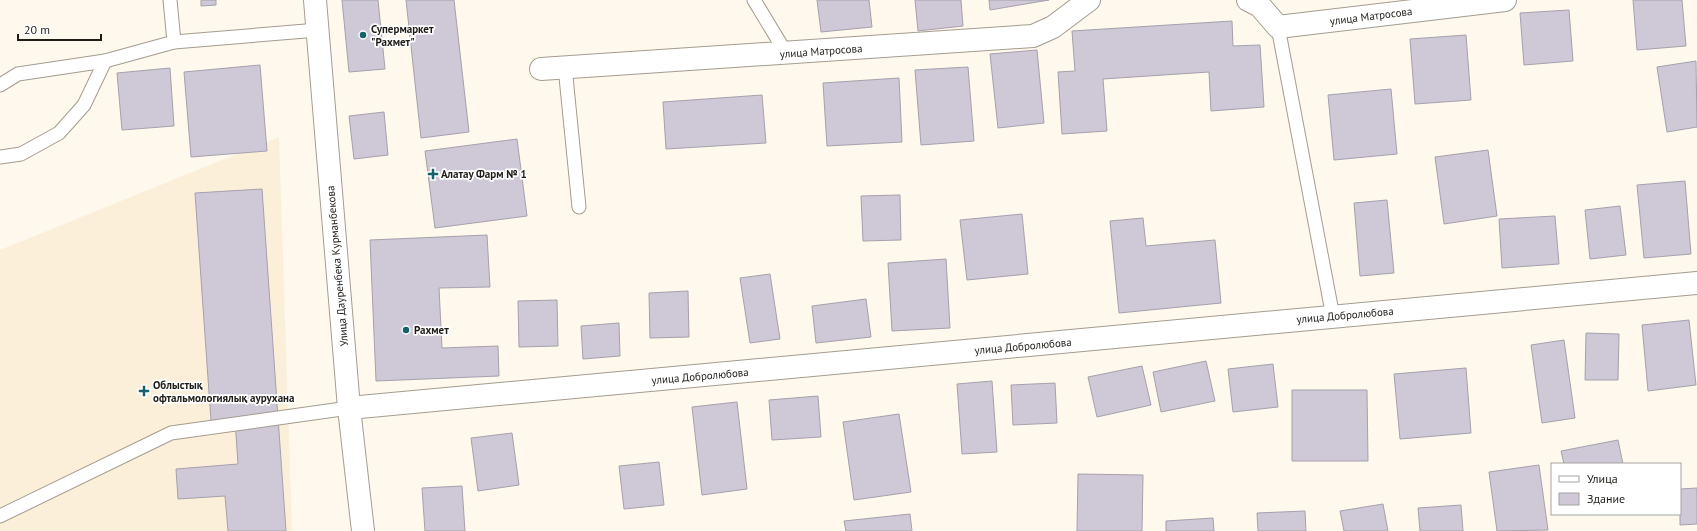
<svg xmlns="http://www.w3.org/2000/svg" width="1697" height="531" font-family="'PT Sans',sans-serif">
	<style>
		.built { fill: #fcefda }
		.building { fill: #cfc8d6; stroke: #a6a0ad }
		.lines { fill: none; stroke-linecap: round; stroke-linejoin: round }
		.service-casing { stroke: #a49c8f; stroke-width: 15 }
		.minor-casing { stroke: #a49c8f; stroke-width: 24 }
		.service { stroke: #fff; stroke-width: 13 }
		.minor { stroke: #fff; stroke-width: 22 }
		.poi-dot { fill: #14626b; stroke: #fff; stroke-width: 1.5 }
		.labels { text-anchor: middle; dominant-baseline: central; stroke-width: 3.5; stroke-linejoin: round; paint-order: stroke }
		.street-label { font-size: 11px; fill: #1f1c17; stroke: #fff }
		.poi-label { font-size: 11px; font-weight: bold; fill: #1f1c17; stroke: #fff; text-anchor: start }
	</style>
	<rect width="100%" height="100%" fill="#fff8ed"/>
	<path class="built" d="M279 137 292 531H0V250Z"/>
	<g class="building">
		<path d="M201 0H216V5L201 6Z"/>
		<path d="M342 0H378L385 69 349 72Z"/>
		<path d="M406 0H454L469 132 421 138Z"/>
		<path d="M817 0H869L872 27 821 32Z"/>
		<path d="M915 0H961L963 26 918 31Z"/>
		<path d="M989 0H1049L990 10Z"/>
		<path d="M1633 0H1682L1686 46 1637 50Z"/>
		<path d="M1569 10 1573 61 1524 65 1520 13Z"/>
		<path d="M1232 21 1233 46 1260 45 1264 107 1211 111 1209 72 1103 79 1107 131 1062 134 1058 72 1075 71 1072 31Z"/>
		<path d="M1466 35 1471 100 1415 104 1410 39Z"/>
		<path d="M1037 50 1044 123 998 128 990 54Z"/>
		<path d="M1696 61 1697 127 1667 132 1657 67Z"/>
		<path d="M260 65 267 151 191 157 184 72Z"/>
		<path d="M968 67 974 141 921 145 915 70Z"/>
		<path d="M170 68 174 126 122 130 117 73Z"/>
		<path d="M899 78 902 142 827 146 823 83Z"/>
		<path d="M1391 89 1397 154 1334 160 1328 95Z"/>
		<path d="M762 95 766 143 666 149 663 102Z"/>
		<path d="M384 112 388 155 354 159 349 116Z"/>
		<path d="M517 139 527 216 435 228 425 151Z"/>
		<path d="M1488 150 1497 216 1444 224 1435 157Z"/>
		<path d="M1685 181 1691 254 1644 258 1637 185Z"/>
		<path d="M262 189 286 531H228L225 496 178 499 176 469 238 464 235 420 211 421 195 193Z"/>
		<path d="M900 195 901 240 863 241 861 196Z"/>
		<path d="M1387 200 1394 273 1360 276 1354 203Z"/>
		<path d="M1620 206 1626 255 1590 259 1585 210Z"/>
		<path d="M1022 214 1028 274 967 280 960 220Z"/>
		<path d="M1555 216 1559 264 1502 268 1499 219Z"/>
		<path d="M1143 218 1146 246 1215 240 1221 303 1119 313 1110 221Z"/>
		<path d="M487 235 490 287 439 288 442 348 498 346 499 376 376 381 370 240Z"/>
		<path d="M946 259 950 328 892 331 888 263Z"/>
		<path d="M770 274 780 339 750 343 740 278Z"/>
		<path d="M688 291 689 337 650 338 649 293Z"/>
		<path d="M866 299 871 337 816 343 812 306Z"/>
		<path d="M557 300 558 346 519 347 518 301Z"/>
		<path d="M1689 320 1696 385 1648 391 1642 325Z"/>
		<path d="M619 323 620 356 583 359 581 326Z"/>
		<path d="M1586 333 1619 334 1618 380H1585Z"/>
		<path d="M1564 340 1575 418 1542 423 1531 345Z"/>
		<path d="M1206 361 1215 401 1161 412 1153 372Z"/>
		<path d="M1273 364 1278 407 1233 412 1228 369Z"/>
		<path d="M1142 366 1151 405 1097 417 1088 377Z"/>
		<path d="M1466 368 1471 433 1400 439 1394 374Z"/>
		<path d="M992 381 997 452 962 454 957 384Z"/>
		<path d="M1055 383 1057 423 1013 425 1011 385Z"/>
		<path d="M1292 390H1367L1368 461H1292Z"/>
		<path d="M818 396 821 437 772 440 769 400Z"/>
		<path d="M737 402 747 489 702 495 692 407Z"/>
		<path d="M899 414 911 492 854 500 843 422Z"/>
		<path d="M512 433 519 485 478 491 471 438Z"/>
		<path d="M1618 440 1623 464H1564L1561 451Z"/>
		<path d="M659 462 664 505 624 509 619 466Z"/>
		<path d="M1539 465 1548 530 1497 531 1489 472Z"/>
		<path d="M1078 474 1143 475 1142 531H1077Z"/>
		<path d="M462 486 465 531H425L422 488Z"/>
		<path d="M1697 488V524L1680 525V489Z"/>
		<path d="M1383 504 1388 531H1344L1340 511Z"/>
		<path d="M1461 505 1463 531H1420L1418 508Z"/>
		<path d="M1305 511 1306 531H1258L1257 513Z"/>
		<path d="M910 514 912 531H846L844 521Z"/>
		<path d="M1213 518 1214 531H1166V521Z"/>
	</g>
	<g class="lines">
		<g class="service-casing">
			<g id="service">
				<path d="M170 0 174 42"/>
				<path d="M754 0 786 53"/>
				<path d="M1278 27 1333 317"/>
				<path d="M565 67 579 207"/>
				<path d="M0 85 18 74 105 61 174 42 318 30"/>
				<path d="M0 157 21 154 59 133 84 105 105 61"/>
				<path d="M0 516 171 433 349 408"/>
			</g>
		</g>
		<g class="minor-casing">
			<g id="minor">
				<path d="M315 0 349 408 363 531"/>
				<path d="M1248 0 1260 6 1278 27 1505 0"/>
				<path d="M541 69 1033 36 1053 27 1089 0"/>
				<path d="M349 408 1697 283"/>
			</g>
		</g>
		<use href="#service" class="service"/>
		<use href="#minor" class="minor"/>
	</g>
	<g class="poi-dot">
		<circle cx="363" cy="35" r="4"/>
		<path d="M431 168h4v4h4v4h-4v4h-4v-4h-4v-4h4z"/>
		<circle cx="406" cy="330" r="4"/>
		<path d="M142 385h4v4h4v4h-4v4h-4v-4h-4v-4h4z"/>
	</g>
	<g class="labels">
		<g class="street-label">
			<text transform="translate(1371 16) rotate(-7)">улица Матросова</text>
			<text transform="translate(821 51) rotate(-4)">улица Матросова</text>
			<text transform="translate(337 266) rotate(-95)">Улица Дауренбека Курманбекова</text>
			<text transform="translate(1345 315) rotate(-5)">улица Добролюбова</text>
			<text transform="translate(1023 346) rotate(-5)">улица Добролюбова</text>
			<text transform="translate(700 376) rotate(-5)">улица Добролюбова</text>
		</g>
		<g class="poi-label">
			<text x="371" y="29">Супермаркет<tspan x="371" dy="13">"Рахмет"</tspan></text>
			<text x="441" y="174">Алатау Фарм № 1</text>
			<text x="414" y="330">Рахмет</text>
			<text x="153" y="385">Облыстық<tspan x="153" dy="13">офтальмологиялық аурухана</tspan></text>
		</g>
	</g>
	<rect x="1551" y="463" width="130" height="52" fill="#ffffff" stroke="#a5a4a2"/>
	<rect x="1559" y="476" width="20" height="6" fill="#ffffff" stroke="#a5a4a2"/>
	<text x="1587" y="483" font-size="12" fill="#1f1c17">Улица</text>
	<rect x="1559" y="493" width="20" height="12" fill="#cfc8d6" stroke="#a5a4a2"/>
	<text x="1587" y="503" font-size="12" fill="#1f1c17">Здание</text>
	<path d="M18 34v6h83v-6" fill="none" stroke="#1f1c17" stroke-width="2"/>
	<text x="24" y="34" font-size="12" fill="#1f1c17" stroke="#ffffff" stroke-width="3" paint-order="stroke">20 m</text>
</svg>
